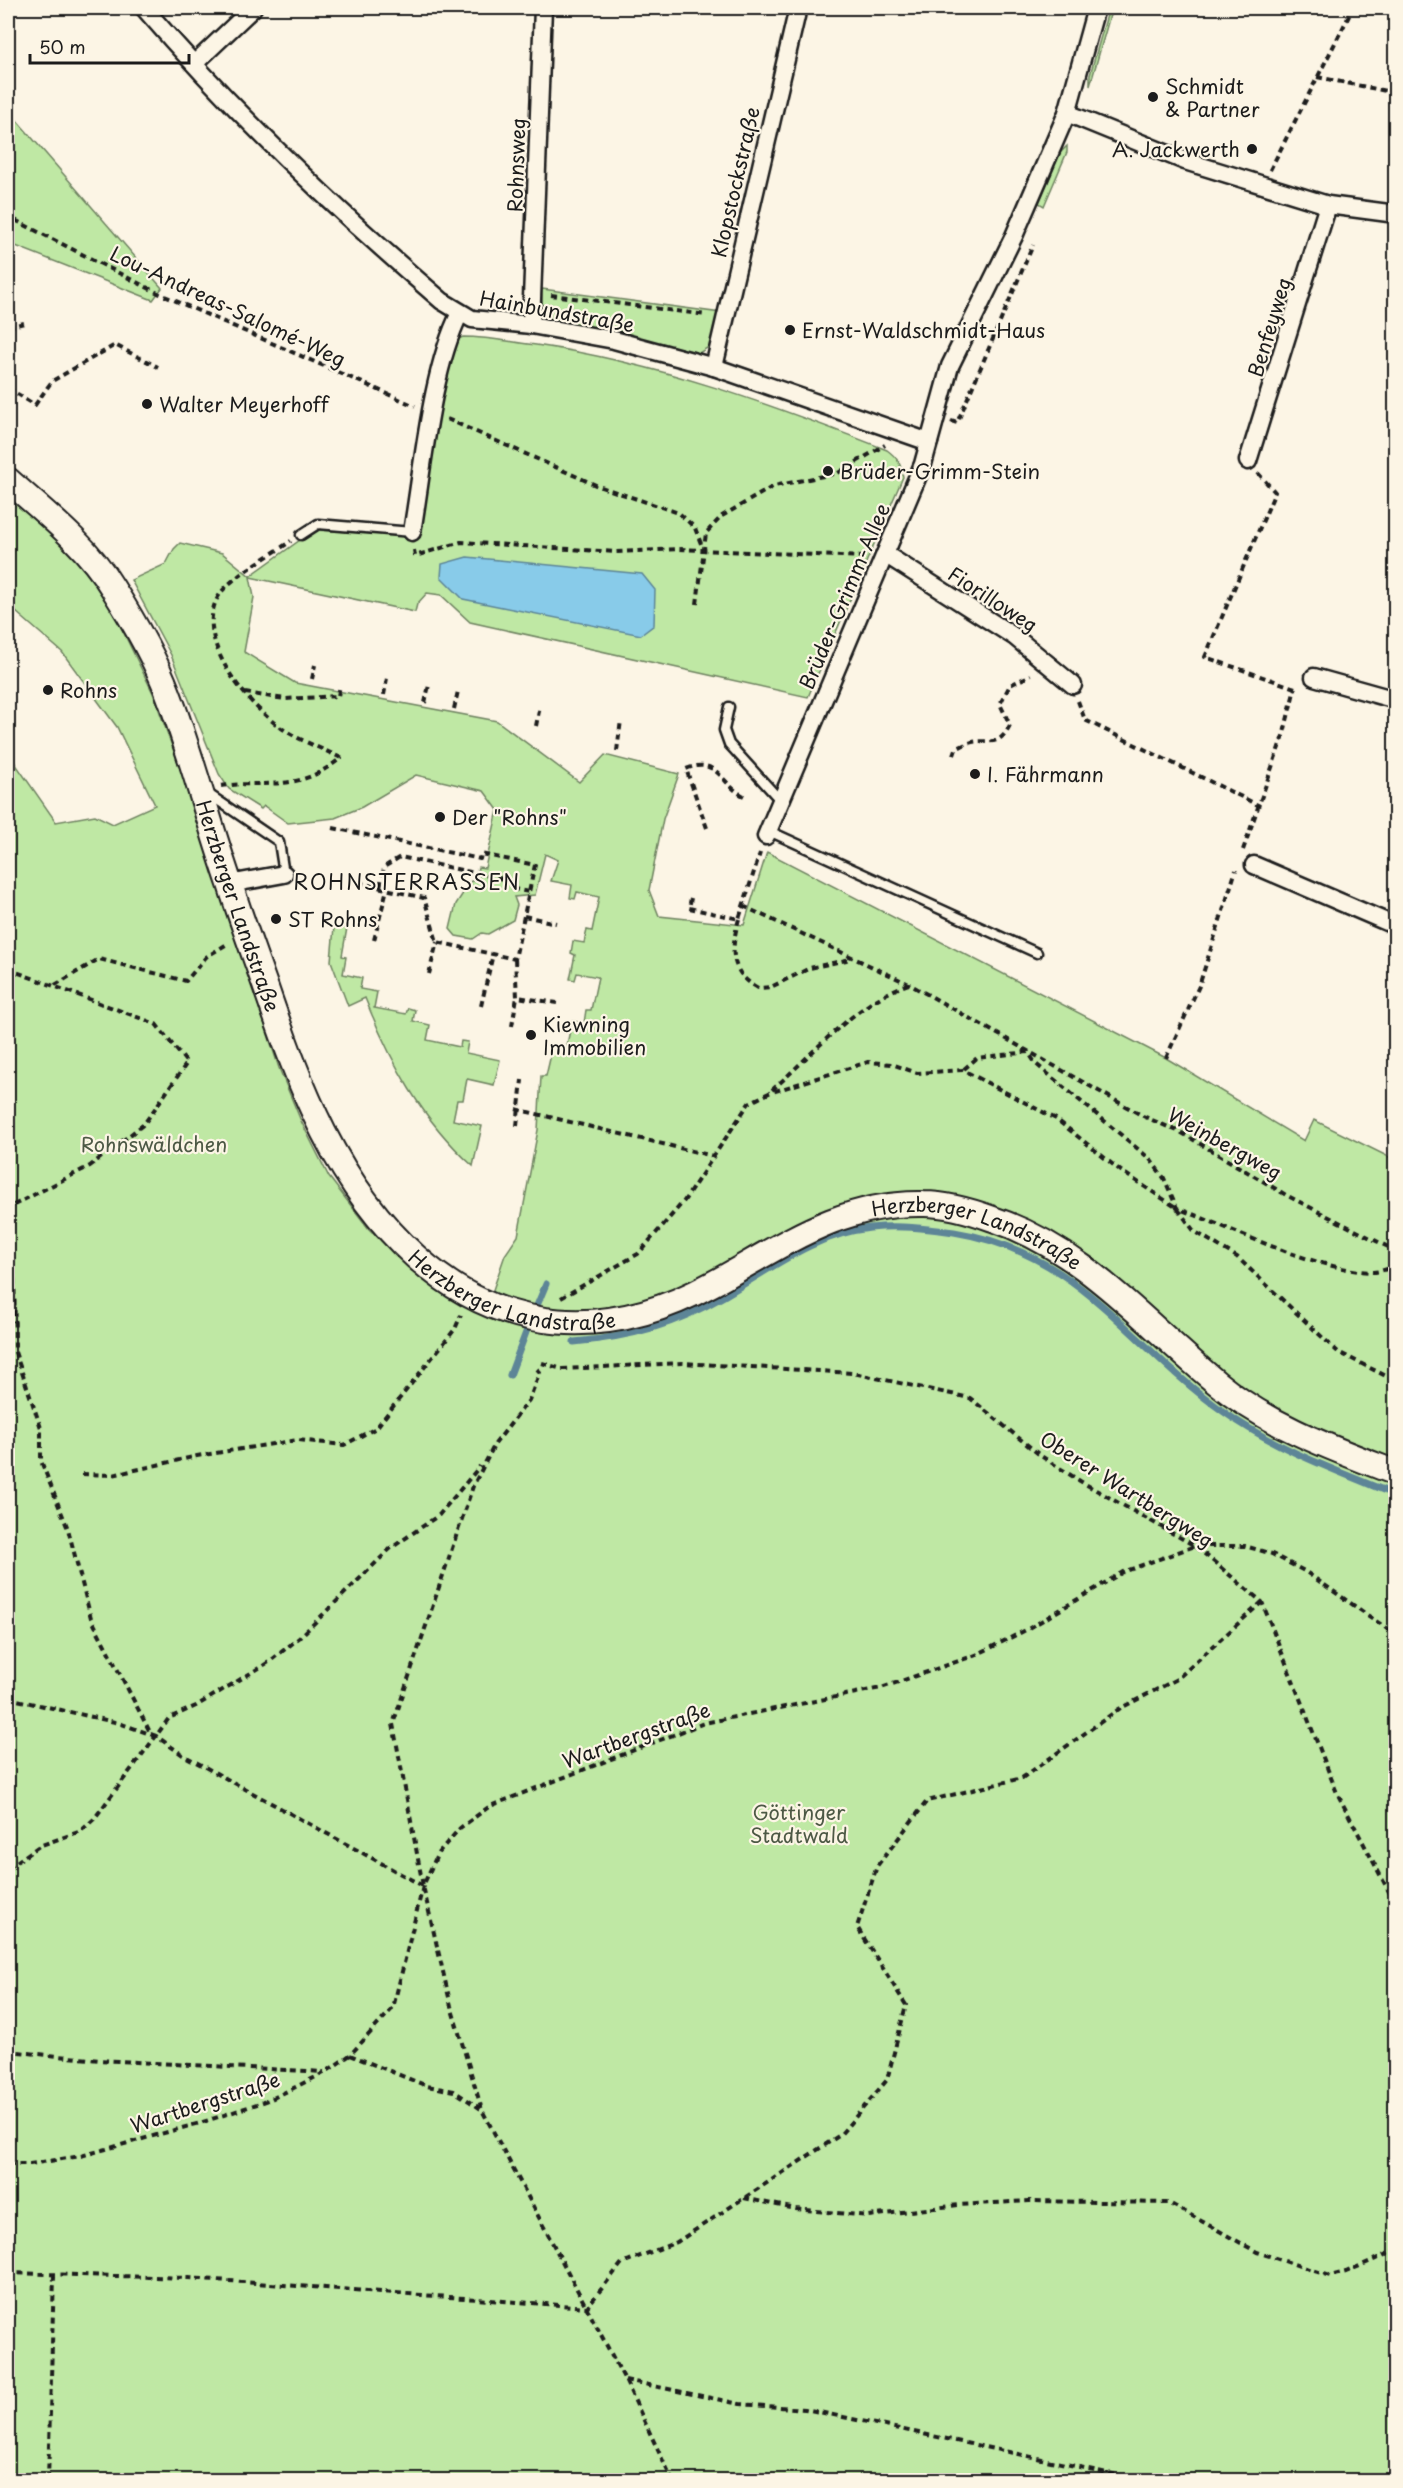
<svg xmlns="http://www.w3.org/2000/svg" width="1403" height="2488" font-family="'Playpen Sans',sans-serif">
	<style>
		.green { fill: #bfe8a4; stroke: #6e8260; stroke-width: 1.5 }
		.water { fill: #88cbe9; stroke: #5d8597; stroke-width: 1.5 }
		.lines { fill: none; stroke-linecap: round; stroke-linejoin: round }
		.stream { stroke: #5d8597; stroke-width: 7 }
		.lane-casing { stroke: #1c1c1c; stroke-width: 13 }
		.street-casing { stroke: #1c1c1c; stroke-width: 21 }
		.secondary-casing { stroke: #1c1c1c; stroke-width: 28 }
		.path { stroke: #1c1c1c; stroke-width: 4; stroke-dasharray: 6 4.5; stroke-linecap: butt }
		.lane { stroke: #fcf5e5; stroke-width: 8 }
		.street { stroke: #fcf5e5; stroke-width: 16 }
		.secondary { stroke: #fcf5e5; stroke-width: 24 }
		.poi-dot { fill: #1c1c1c; stroke: #fcf5e5; stroke-width: 2 }
		.labels { text-anchor: middle; dominant-baseline: central; stroke-width: 4.5; stroke-linejoin: round; paint-order: stroke }
		.poi-label { font-size: 20px; fill: #1c1c1c; stroke: #fcf5e5; text-anchor: start }
		.street-label { font-size: 20px; fill: #1c1c1c; stroke: #fcf5e5 }
		.park-label { font-size: 20px; fill: #4d5945; stroke: #fcf5e5 }
		.neighbourhood-label { font-size: 21px; letter-spacing: 1.5px; fill: #1c1c1c; stroke: #fcf5e5 }
	</style>
	<rect width="100%" height="100%" fill="#fcf5e5"/>
	<filter id="ink" filterUnits="userSpaceOnUse"><feTurbulence type="fractalNoise" baseFrequency=".0167" numOctaves="2"/><feDisplacementMap in="SourceGraphic" scale="12" xChannelSelector="R" yChannelSelector="G"/><feConvolveMatrix kernelMatrix="1 2 1 2 8 2 1 2 1" color-interpolation-filters="sRGB"/></filter>
	<g filter="url(#ink)">
		<g class="green">
			<path d="M1109 8H1112L1090 86V75Z"/>
			<path d="M8 110 162 288 153 300 8 243Z"/>
			<path d="M1067 146V152L1044 206 1039 203 1060 153Z"/>
			<path d="M542 289 721 313 712 345 699 353 632 336 555 321C542 313 541 304 542 289Z"/>
			<path d="M463 337C488 337 512 342 536 345 658 363 773 405 887 450 898 458 901 464 903 477L808 697 470 622 441 595 427 593 417 604 415 612 250 577 254 597 244 652 295 683 497 721 579 782 605 755 679 774 663 819 649 890 659 916 744 925 767 852 1166 1058 1304 1141 1314 1120 1395 1160V2480H8V753L56 822 95 815 113 824 155 805 117 727 62 652 8 605V491L52 532 99 582 153 693 187 788 279 1068 301 1121 329 1177 369 1229 400 1259 434 1286 484 1316 505 1255 518 1236 538 1130 541 1076H546L553 1046 566 1049 572 1021 584 1023 586 1010H591L598 977 577 973 575 980 570 979 575 955 571 953 573 941 584 943 587 930 592 931 599 897 577 892 575 899 570 898 572 885 551 881 558 860 545 854 535 895 514 897 517 905 513 920 488 934 482 933 473 939 456 936 450 929 456 904 471 881H475L478 867 485 868 498 810 484 791 416 775 362 807 335 818 288 823 264 806 261 809 229 789 219 774 171 655 131 580 166 564 174 549 180 543 222 553 250 576 314 530 418 535 436 414 456 340Z"/>
			<path d="M334 927 347 928 342 956 346 957 343 974 362 978 360 989 377 992 374 1008 406 1014 408 1008 415 1010 413 1021 430 1025 427 1040 460 1047 461 1041 468 1042 466 1053 500 1060 494 1085 467 1079 463 1100H457L453 1120 482 1126 473 1166C421 1119 391 1063 365 998L348 1006 331 961Z"/>
		</g>
		<path class="water" d="M467 557 642 574 655 590 654 625 641 635 463 599 441 577 442 564Z"/>
		<g class="lines">
			<g class="stream">
				<path d="M536 1308 546 1284"/>
				<path d="M574 1342C632 1337 674 1325 724 1296 771 1269 814 1234 870 1228 899 1225 925 1228 954 1232 1082 1253 1127 1344 1224 1412 1276 1449 1337 1471 1396 1495"/>
				<path d="M510 1375 528 1327"/>
			</g>
			<g class="lane-casing">
				<g id="lane">
					<path d="M301 535 318 524 412 532"/>
					<path d="M729 707 724 730 729 744 780 800"/>
					<path d="M207 793 279 842 284 874"/>
					<path d="M769 831 1037 953"/>
				</g>
			</g>
			<g class="street-casing">
				<g id="street">
					<path d="M144 8C235 114 336 210 442 301L472 319 531 325 614 340 714 367 929 442"/>
					<path d="M195 63 253 8"/>
					<path d="M1067 113 1185 161 1328 205 1396 214"/>
					<path d="M531 325 543 8"/>
					<path d="M714 367 798 8"/>
					<path d="M1248 461 1328 205"/>
					<path d="M412 532C423 468 431 370 460 313"/>
					<path d="M885 554 1015 637 1073 685"/>
					<path d="M1314 677 1396 700"/>
					<path d="M766 836 923 464 950 366 1014 236 1067 113 1096 8"/>
					<path d="M1254 865 1396 926"/>
					<path d="M229 884 284 874"/>
				</g>
			</g>
			<g class="secondary-casing">
				<g id="secondary">
					<path id="s1" d="M8 480C44 512 87 545 112 587 131 617 156 661 168 693 192 756 208 821 230 884 241 919 254 954 266 988 300 1087 336 1185 416 1257 504 1336 609 1341 712 1284 782 1246 840 1202 924 1204 947 1204 971 1211 993 1219 1085 1250 1144 1323 1217 1383 1269 1426 1334 1449 1396 1473"/>
				</g>
			</g>
			<g class="path">
				<path d="M1317 77 1396 93"/>
				<path d="M1270 170 1353 8"/>
				<path d="M8 212 15 220 160 294 415 406"/>
				<path d="M551 295 707 315"/>
				<path d="M8 327 24 323"/>
				<path d="M8 388 35 405 52 381 115 345 158 367"/>
				<path d="M447 419 598 486 679 513 695 528 703 549"/>
				<path d="M951 421 957 423 1033 245"/>
				<path d="M1258 473 1275 492 1205 657 1295 688 1299 686"/>
				<path d="M414 550 415 556 461 542 616 552 678 549 863 557"/>
				<path d="M697 604 706 533 722 516 774 486 838 473 885 445"/>
				<path d="M312 679 315 665"/>
				<path d="M245 693 285 699 338 696 340 685"/>
				<path d="M384 695 387 678"/>
				<path d="M1078 701 1085 720 1260 806"/>
				<path d="M425 703 429 685"/>
				<path d="M454 709 458 691"/>
				<path d="M536 726 540 706"/>
				<path d="M617 751 621 720"/>
				<path d="M954 755 956 749C960 747 965 744 969 743 988 737 998 750 1010 725L1000 704 1010 685 1031 675"/>
				<path d="M221 786C271 780 297 793 341 758 321 748 298 740 280 727 245 703 186 631 224 589 242 570 270 556 291 541"/>
				<path d="M333 828 480 859 481 854 535 865 529 892"/>
				<path d="M707 828 686 769C718 756 720 784 744 796"/>
				<path d="M1243 850 1284 733 1295 688"/>
				<path d="M348 880 424 898 437 942 515 959 529 892 514 889 508 880 400 857 384 867 380 887"/>
				<path d="M691 898 689 908 739 919 760 853"/>
				<path d="M743 906 909 984 1143 1116 1182 1133 1286 1195 1396 1251"/>
				<path d="M524 916 556 923"/>
				<path d="M739 919C731 947 728 972 758 988L771 987 810 968 851 959"/>
				<path d="M374 940 387 889"/>
				<path d="M515 959 517 997 557 1003"/>
				<path d="M8 969 156 1024 187 1063 144 1124 90 1166 8 1208"/>
				<path d="M429 974 437 942"/>
				<path d="M55 985 99 959 186 981 206 957 227 944"/>
				<path d="M481 1006 493 954"/>
				<path d="M512 1026 517 997"/>
				<path d="M1166 1058 1199 986 1236 870"/>
				<path d="M964 1069 977 1058 1028 1052 1036 1064 1150 1159 1164 1178 1177 1208C1230 1228 1318 1271 1373 1272 1380 1272 1389 1268 1396 1266"/>
				<path d="M772 1090C814 1053 856 1002 909 984"/>
				<path d="M516 1109 713 1156"/>
				<path d="M517 1126 522 1080"/>
				<path d="M8 1237 14 1267 15 1352 41 1428V1461L68 1529 91 1618 150 1732"/>
				<path d="M561 1298 638 1254 684 1201 749 1103 769 1093 868 1062 892 1064 917 1073 963 1070 1056 1119 1121 1171 1177 1208 1194 1231 1237 1257 1338 1352 1396 1381"/>
				<path d="M542 1363 562 1369 683 1363 853 1373 970 1398 1041 1456 1080 1481 1195 1546 1262 1602 1337 1793 1396 1905"/>
				<path d="M537 1369 540 1372 529 1400 495 1444 473 1486 393 1724 423 1886 451 2006 482 2110 625 2380 672 2480"/>
				<path d="M82 1474 113 1475 197 1456 298 1440 344 1445 376 1428 455 1329 461 1315"/>
				<path d="M8 1698 119 1723 156 1736 169 1718 196 1706 269 1662 299 1638 390 1549 439 1515 480 1466"/>
				<path d="M8 1868 39 1846 81 1831 94 1819 156 1736 183 1755 423 1886"/>
				<path d="M8 2051 99 2060 324 2072"/>
				<path d="M350 2055 427 2086 454 2091 481 2109"/>
				<path d="M8 2164H30L81 2156 200 2123 269 2100 326 2072 350 2055 393 2008 423 1886 438 1853 460 1828 490 1806 704 1723 881 1688 976 1655 1028 1629 1123 1572 1195 1546H1245L1272 1554 1306 1572 1396 1635"/>
				<path d="M744 2198 796 2209 868 2216 959 2205 1029 2201 1169 2203 1257 2252 1330 2276 1346 2272 1396 2250"/>
				<path d="M8 2273 188 2278 587 2307 622 2263 677 2242 840 2135 887 2080 906 2005 857 1927 877 1866 927 1801 1022 1778 1119 1709 1177 1679 1262 1602"/>
				<path d="M625 2380 740 2404 805 2409 1141 2480"/>
				<path d="M48 2480 54 2276"/>
			</g>
			<use href="#lane" class="lane"/>
			<use href="#street" class="street"/>
			<use href="#secondary" class="secondary"/>
		</g>
	</g>
	<g class="poi-dot">
		<circle cx="1153" cy="97" r="6"/>
		<circle cx="1252" cy="149" r="6"/>
		<circle cx="790" cy="330" r="6"/>
		<circle cx="147" cy="404" r="6"/>
		<circle cx="828" cy="471" r="6"/>
		<circle cx="48" cy="690" r="6"/>
		<circle cx="975" cy="774" r="6"/>
		<circle cx="440" cy="817" r="6"/>
		<circle cx="276" cy="919" r="6"/>
		<circle cx="531" cy="1035" r="6"/>
	</g>
	<g class="labels">
		<g class="poi-label">
			<text x="1165" y="86">Schmidt<tspan x="1165" dy="23">&amp; Partner</tspan></text>
			<text x="1240" y="149" text-anchor="end">A. Jackwerth</text>
			<text x="802" y="330">Ernst-Waldschmidt-Haus</text>
			<text x="159" y="404">Walter Meyerhoff</text>
			<text x="840" y="471">Brüder-Grimm-Stein</text>
			<text x="60" y="690">Rohns</text>
			<text x="987" y="774">I. Fährmann</text>
			<text x="452" y="817">Der "Rohns"</text>
			<text x="288" y="919">ST Rohns</text>
			<text x="543" y="1024">Kiewning<tspan x="543" dy="23">Immobilien</tspan></text>
		</g>
		<g class="street-label">
			<text transform="translate(516 165) rotate(-88)">Rohnsweg</text>
			<text transform="translate(735 182) rotate(-77)">Klopstockstraße</text>
			<text transform="translate(228 306) rotate(25)">Lou-Andreas-Salomé-Weg</text>
			<text transform="translate(557 311) rotate(10)">Hainbundstraße</text>
			<text transform="translate(1269 327) rotate(-73)">Benfeyweg</text>
			<text transform="translate(844 596) rotate(-67)">Brüder-Grimm-Allee</text>
			<text transform="translate(993 599) rotate(33)">Fiorilloweg</text>
			<text stroke="none"><textPath href="#s1" startOffset="494">Herzberger Landstraße</textPath></text>
			<text transform="translate(1225 1143) rotate(29)">Weinbergweg</text>
			<text stroke="none"><textPath href="#s1" startOffset="1500">Herzberger Landstraße</textPath></text>
			<text stroke="none"><textPath href="#s1" startOffset="998">Herzberger Landstraße</textPath></text>
			<text transform="translate(1127 1489) rotate(32)">Oberer Wartbergweg</text>
			<text transform="translate(636 1735) rotate(-20)">Wartbergstraße</text>
			<text transform="translate(205 2102) rotate(-18)">Wartbergstraße</text>
		</g>
		<g class="park-label">
			<text x="154" y="1144">Rohnswäldchen</text>
			<text x="799" y="1812">Göttinger<tspan x="799" dy="23">Stadtwald</tspan></text>
		</g>
		<g class="neighbourhood-label">
			<text x="407" y="881">ROHNSTERRASSEN</text>
		</g>
	</g>
	<rect width="1403" height="2488" fill="none" stroke="#fcf5e5" stroke-width="30"/>
	<rect x="15" y="15" width="1373" height="2458" fill="none" stroke="#1c1c1c" stroke-width="2" filter="url(#ink)"/>
	<path d="M30 54v9h159v-9" fill="none" stroke="#1c1c1c" stroke-width="3"/>
	<text x="39" y="54" font-size="18" fill="#1c1c1c" stroke="#fcf5e5" stroke-width="4.5" paint-order="stroke">50 m</text>
</svg>
